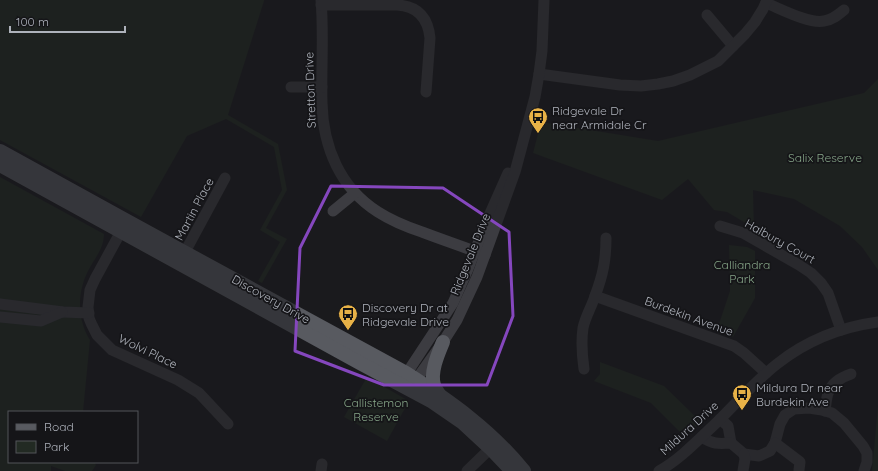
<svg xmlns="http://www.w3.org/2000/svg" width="878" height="471" font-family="Quicksand,sans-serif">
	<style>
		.green { fill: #222a23 }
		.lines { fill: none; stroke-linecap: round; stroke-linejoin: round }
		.minor { stroke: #3c3c41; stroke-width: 11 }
		.major { stroke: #585a60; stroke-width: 14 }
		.marked { fill: none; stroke: #8547be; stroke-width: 3; stroke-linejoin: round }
		.labels { text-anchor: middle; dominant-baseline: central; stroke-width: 3.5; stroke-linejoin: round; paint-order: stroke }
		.street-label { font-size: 12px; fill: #aeb2bb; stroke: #151518 }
		.poi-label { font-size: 12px; fill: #aeb2bb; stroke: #151518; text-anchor: start }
		.park-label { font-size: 12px; fill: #86a588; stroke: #151518 }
	</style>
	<rect width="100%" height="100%" fill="#1a1a1d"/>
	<g class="green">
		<path d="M0 0H264V1L228 115 278 144 287 190 266 228 287 239 262 283 258 281 280 242 260 230 282 190 274 147 226 119 187 136 141 217 0 140Z"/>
		<path d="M878 79V270L862 247 840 226 794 199 753 190 754 228 727 212 714 210 688 179 662 200 533 153 541 122 658 141 864 93Z"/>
		<path d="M0 177 104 234C104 249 94 259 88 271 77 293 77 319 90 340L83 412H9V462H94L96 465 92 471H65L51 466V471H0Z"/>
		<path d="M729 245 747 247 755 251V298L733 337 717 330 730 291Z"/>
		<path d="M600 362 664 386 701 422 685 437 651 403 594 381 600 374Z"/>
		<path d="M367 377 409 401 387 441 344 417Z"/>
		<path d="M878 406V471H872Z"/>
	</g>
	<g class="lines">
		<g class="minor">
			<path d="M321 0C324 34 321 69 322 103 323 147 340 188 378 212 392 221 407 227 422 232 443 240 464 247 485 255"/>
			<path d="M766 3C781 9 809 24 824 21 832 20 838 15 844 10"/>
			<path d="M321 5H397C418 6 428 18 430 38L426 92"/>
			<path d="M707 15 733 46"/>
			<path d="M539 74 620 85 641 86 658 84 673 81 690 75 718 61 745 34 755 22 763 9 767 0"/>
			<path d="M291 87H322"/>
			<path d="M333 211 355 193"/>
			<path d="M125 224 95 279 90 290 88 307 89 318 91 323 97 335 112 350 178 380 199 393 228 424"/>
			<path d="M720 226 743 233 799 265 811 273 821 283 828 293 841 330"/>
			<path d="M185 252 225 178"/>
			<path d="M595 296 734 346 744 353 766 373"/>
			<path d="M0 304 63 312 89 313"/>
			<path d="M0 317 41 321 62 312"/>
			<path d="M584 369C582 355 581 342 583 328 585 317 592 306 595 296 603 275 606 260 606 238"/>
			<path d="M403 379 453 303 468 269 488 218 508 173"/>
			<path d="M412 385 416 380 443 342 457 320 477 277 515 172 535 97 539 74 542 51 544 0"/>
			<path d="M825 411C826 405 826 397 829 391 833 382 842 377 851 374"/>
			<path d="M720 419 728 426 731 443"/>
			<path d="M702 437C712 444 718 444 731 443L744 454 759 456 770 451 775 443 780 424 785 415 794 409 809 408 822 410 832 413 844 423 863 446 867 453V462L864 471"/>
			<path d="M775 443 800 462 799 470"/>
			<path d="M321 471 322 464"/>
			<path d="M467 471 495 444"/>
			<path d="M659 471C680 459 696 442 713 426 734 406 755 381 777 364 806 341 841 327 878 322"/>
			<path d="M743 471 745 459 744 454"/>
		</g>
		<g class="major">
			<path d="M0 151 127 221 406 373C450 401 491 430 524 471"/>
			<path d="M0 165 360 363 431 401 463 423 490 448 512 471"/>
			<path d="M440 396C438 392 435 389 434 385 430 372 438 354 443 342"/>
		</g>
	</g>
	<path d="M0 0H878V471H0ZM331 186 443 188 509 232 513 316 487 385H384L295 351 300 248Z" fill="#1a1a1d" fill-opacity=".55" fill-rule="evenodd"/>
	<path class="marked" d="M331 186 443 188 509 232 513 316 487 385H384L295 351 300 248Z"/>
	<defs>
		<g id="bus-pin" transform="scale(1)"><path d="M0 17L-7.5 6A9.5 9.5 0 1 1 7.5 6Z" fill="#e8b247" stroke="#151518"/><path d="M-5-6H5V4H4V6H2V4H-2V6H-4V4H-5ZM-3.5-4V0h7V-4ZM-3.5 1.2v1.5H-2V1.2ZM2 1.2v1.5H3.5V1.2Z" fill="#111"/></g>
	</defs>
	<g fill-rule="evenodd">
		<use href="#bus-pin" x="538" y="117"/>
		<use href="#bus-pin" x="348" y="314"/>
		<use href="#bus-pin" x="742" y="394"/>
	</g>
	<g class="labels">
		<g class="street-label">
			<text transform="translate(310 90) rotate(-92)">Stretton Drive</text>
			<text transform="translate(194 209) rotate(-62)">Martin Place</text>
			<text transform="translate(780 241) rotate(29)">Halbury Court</text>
			<text transform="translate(470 254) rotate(-68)">Ridgevale Drive</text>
			<text transform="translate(271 299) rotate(29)">Discovery Drive</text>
			<text transform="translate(689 316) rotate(20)">Burdekin Avenue</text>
			<text transform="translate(148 351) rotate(26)">Wolvi Place</text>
			<text transform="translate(689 428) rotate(-42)">Mildura Drive</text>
		</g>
		<g class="poi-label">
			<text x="552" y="110">Ridgevale Dr<tspan x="552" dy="14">near Armidale Cr</tspan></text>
			<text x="362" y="307">Discovery Dr at<tspan x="362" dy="14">Ridgevale Drive</tspan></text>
			<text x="756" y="387">Mildura Dr near<tspan x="756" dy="14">Burdekin Ave</tspan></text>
		</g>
		<g class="park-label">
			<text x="825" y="157">Salix Reserve</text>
			<text x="742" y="264">Calliandra<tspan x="742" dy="14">Park</tspan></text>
			<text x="376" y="402">Callistemon<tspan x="376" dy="14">Reserve</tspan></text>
		</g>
	</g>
	<rect x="8" y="411" width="130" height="52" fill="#151518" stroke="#525459"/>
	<rect x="16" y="424" width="20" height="6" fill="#585a60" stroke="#525459"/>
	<text x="44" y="431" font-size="12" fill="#aeb2bb">Road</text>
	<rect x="16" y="441" width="20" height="12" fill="#222a23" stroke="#525459"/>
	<text x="44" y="451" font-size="12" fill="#aeb2bb">Park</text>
	<path d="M10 26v6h115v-6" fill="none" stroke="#aeb2bb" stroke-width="2"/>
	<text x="16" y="26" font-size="12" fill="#aeb2bb" stroke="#151518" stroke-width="3" paint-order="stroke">100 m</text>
</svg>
